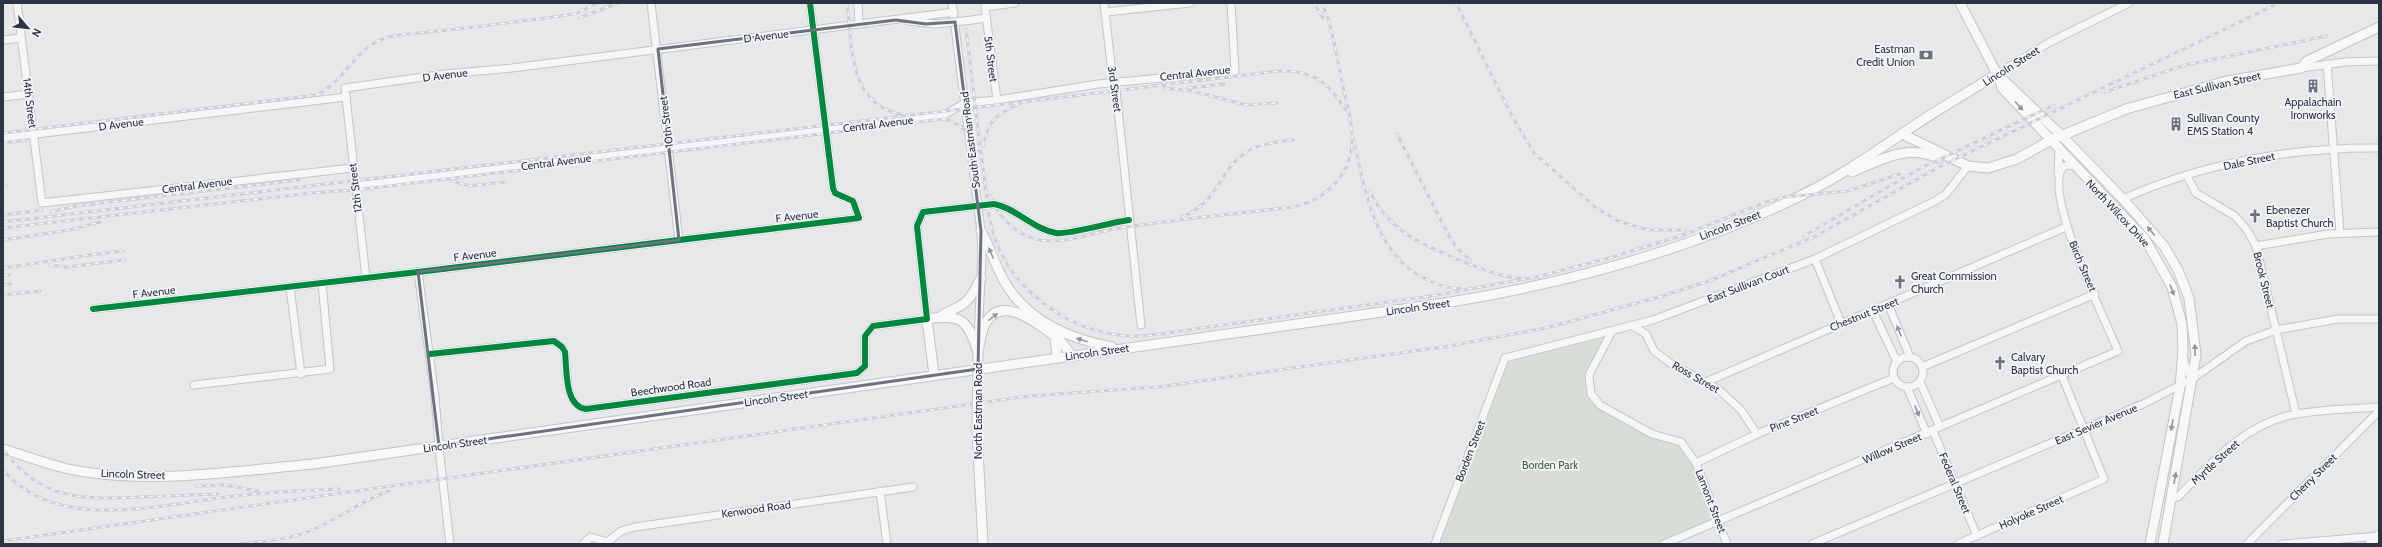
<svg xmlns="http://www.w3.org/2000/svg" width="2382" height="547" font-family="Cabin,sans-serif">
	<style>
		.green { fill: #d6ded6 }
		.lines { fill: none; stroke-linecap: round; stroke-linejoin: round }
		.minor-casing { stroke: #c4c6c8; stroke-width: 9 }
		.major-casing { stroke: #c2c5c8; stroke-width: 11 }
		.minor { stroke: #f5f6f7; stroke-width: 7 }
		.major { stroke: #f8f8f8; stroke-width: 9 }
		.rail-casing { stroke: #cecfd2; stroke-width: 3 }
		.rail { stroke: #f4f6f9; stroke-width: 1.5; stroke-dasharray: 4.5; stroke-linecap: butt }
		.minor-bridge-casing { stroke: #c4c6c8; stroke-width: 9; stroke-linecap: butt }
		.major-bridge-casing { stroke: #c2c5c8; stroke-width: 11; stroke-linecap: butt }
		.minor-bridge { stroke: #f5f6f7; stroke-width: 7 }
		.major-bridge { stroke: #f8f8f8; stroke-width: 9 }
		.cycleway-casing { stroke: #f4f6f9; stroke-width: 8 }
		.cycleway { stroke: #00873e; stroke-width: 6 }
		.oneway { fill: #92969e }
		.oneway2 { fill: #90959e }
		.marked { fill: none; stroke: #6c737f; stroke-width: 3; stroke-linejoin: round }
		.labels { text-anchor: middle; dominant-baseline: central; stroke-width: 3.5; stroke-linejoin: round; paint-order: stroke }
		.street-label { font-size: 11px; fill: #2b3445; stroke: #f4f6f9 }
		.poi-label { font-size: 11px; fill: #2b3445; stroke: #f4f6f9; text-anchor: start }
		.park-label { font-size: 11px; fill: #3f6138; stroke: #f4f6f9 }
	</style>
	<rect width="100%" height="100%" fill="#e6e8ea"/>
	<path class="green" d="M1610 336C1597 361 1579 379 1601 405L1679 446 1696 463 1717 518 1656 544H1438L1505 360Z"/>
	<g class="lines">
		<g class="minor-casing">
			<g id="minor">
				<path d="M17 3 42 203 353 168"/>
				<path d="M651 3 679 240"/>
				<path d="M858 3 859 24"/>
				<path d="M952 3 981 231 982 258 978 337"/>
				<path d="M1104 3 1113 82 1116 90 1141 325"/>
				<path d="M1106 12 1190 3"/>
				<path d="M972 20 986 18"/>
				<path d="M908 21 936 24"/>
				<path d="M3 40 21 38"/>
				<path d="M2327 64 2340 233"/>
				<path d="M2301 68 2345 62 2379 61"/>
				<path d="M1997 74 2050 42 2129 3"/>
				<path d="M3 97 29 94"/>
				<path d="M997 100 985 7 1015 3"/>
				<path d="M3 138 346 97"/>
				<path d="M2058 173 2059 150"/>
				<path d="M2187 176 2196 193 2235 216 2247 230 2256 246 2296 414"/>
				<path d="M354 186 869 125 944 115 965 103 997 100 1098 84 1235 71 1231 3"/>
				<path d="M2123 199C2203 163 2292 147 2379 148"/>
				<path d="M2256 246 2328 234 2379 232"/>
				<path d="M1815 259 1841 323"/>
				<path d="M418 272 435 397 440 457 450 544"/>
				<path d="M366 278 345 88 445 74 512 68 954 12"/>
				<path d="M290 287 301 374"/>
				<path d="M1888 304 1910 357"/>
				<path d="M93 309 418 272 859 218 853 201 835 193 833 188 810 3"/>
				<path d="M1873 311 1897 362"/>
				<path d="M1631 325 1646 334 1654 351 1673 365 1718 389 1741 410 1757 434"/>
				<path d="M1612 331 1589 375 1591 394 1600 405 1652 434 1681 442 1696 463 1727 544"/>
				<path d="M430 354 554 341 562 347 565 352C567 369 564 406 586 409L857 373 865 366V336L873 326 927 319 917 226 923 212 994 204C1016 208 1033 229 1056 233 1069 235 1112 222 1129 220"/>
				<circle cx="1908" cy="372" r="15"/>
				<path d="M2184 359 2186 368 2192 379"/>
				<path d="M1922 367 2095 294"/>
				<path d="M1706 382 2066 227"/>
				<path d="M1920 382 1940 427"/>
				<path d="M194 385 330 369 322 283"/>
				<path d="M1907 387 1927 434"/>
				<path d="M1933 431 1977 536"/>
				<path d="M1696 463 1757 434 1894 378"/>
				<path d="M880 491 887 544"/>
				<path d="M2171 499 2178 497C2211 463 2247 422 2296 414 2323 409 2352 409 2379 407"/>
				<path d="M583 544 591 537 607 542"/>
				<path d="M605 544 621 531 635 527 913 487"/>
				<path d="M1435 544 1505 358 1653 320 1815 259 1935 201 1946 194 1968 166"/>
				<path d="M1664 544 2118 351C2106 321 2040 189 2064 166L2074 165"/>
				<path d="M1812 544 2143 404 2192 379 2246 341 2276 330 2338 319H2379"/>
				<path d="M1958 544 2104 479 2062 376"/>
				<path d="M2247 544 2379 411"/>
				<path d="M2282 544 2379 536"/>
			</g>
		</g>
		<g class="major-casing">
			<g id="major">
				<path d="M1960 3 1997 74 2062 136 2123 199 2164 246 2178 270 2189 298 2196 355 2163 544"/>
				<path d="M1998 75 2002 88 2145 239 2172 287 2182 324 2183 349 2180 387 2150 544"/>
				<path d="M1902 134 1968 166 1988 168 2017 159 2051 140 2126 109 2227 81 2301 68 2307 61 2379 27"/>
				<path d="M1852 172C1881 160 1905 144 1938 158"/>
				<path d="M981 231C990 247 995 265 1004 281 1027 321 1070 339 1112 347"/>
				<path d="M942 315C966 304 969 303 981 278"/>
				<path d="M1055 336 1057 358"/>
				<path d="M978 351C980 343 981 332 985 324 1002 293 1037 324 1055 336L1060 340 1072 356"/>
				<path d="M934 375 927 319C960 314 968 319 977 350"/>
				<path d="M977 432 983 544"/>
				<path d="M3 449C23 455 44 463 64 468 142 486 234 471 313 464L1445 303C1568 283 1692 250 1804 194 1843 175 1879 149 1915 125 1942 107 1970 91 1997 74"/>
				<path d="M2370 544 2379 535"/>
			</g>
		</g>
		<use href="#minor" class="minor"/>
		<use href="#major" class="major"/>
		<g class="rail-casing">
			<g id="rail">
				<path d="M847 3C852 44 848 104 900 114"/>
				<path d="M1314 3 1323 18"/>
				<path d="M1456 3 1512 116 1534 153 1595 207 1618 221 1648 230H1685"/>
				<path d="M579 18 618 3"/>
				<path d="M966 29C972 77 977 127 984 175 987 198 988 223 997 244 1018 295 1073 333 1129 336 1146 337 1163 334 1180 331L1431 296 1536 277 1606 259 1683 235 1766 202 1785 197 1848 191 1900 174"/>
				<path d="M1165 88 1192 91 1246 105 1277 103"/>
				<path d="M1188 88 1224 84"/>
				<path d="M2105 92 2185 65 2327 36"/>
				<path d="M3 133 317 95C342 83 353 53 378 41 395 33 420 33 438 31 484 26 530 20 575 14L598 3"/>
				<path d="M1397 134 1449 236 1456 247 1470 260"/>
				<path d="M1354 141C1365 192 1376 258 1428 280 1438 285 1449 289 1460 288"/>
				<path d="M3 143 26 140"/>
				<path d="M983 146C988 118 999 113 1023 102L1279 71C1312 70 1328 81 1345 109"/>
				<path d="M451 181 470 186 505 182"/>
				<path d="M3 186H7"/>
				<path d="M1370 191C1376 206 1389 221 1402 231 1420 245 1498 279 1520 278"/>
				<path d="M990 195C999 217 1013 233 1036 239 1064 246 1093 232 1120 228 1177 219 1235 214 1292 207 1324 201 1350 177 1352 143 1353 121 1345 98 1341 77 1336 52 1332 26 1322 3"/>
				<path d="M51 212 76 206 299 180"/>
				<path d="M3 215 42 210"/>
				<path d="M1182 217C1221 201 1218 169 1248 151 1262 143 1278 142 1293 140"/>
				<path d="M3 222 1023 102"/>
				<path d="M3 228 312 193 355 190 944 119C960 123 972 135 979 151"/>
				<path d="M1804 236 1917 170 2054 105"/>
				<path d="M3 240 70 230 100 222"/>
				<path d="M50 265 66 267 125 260"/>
				<path d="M3 268C43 263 82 255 123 251"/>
				<path d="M3 275H9"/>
				<path d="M3 285 11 284"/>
				<path d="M3 295 40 291"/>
				<path d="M3 449C39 500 83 500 139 497 165 496 192 495 218 494"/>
				<path d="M3 470C56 533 157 505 227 497 264 493 301 490 339 489"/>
				<path d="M197 486 226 485 258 491"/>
				<path d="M3 541 1029 396 1158 387 1449 346 1546 328 1659 297 1709 281 1816 236 1935 169 2279 3"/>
				<path d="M240 544C263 541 290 540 312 530 339 519 362 500 389 491"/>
			</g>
		</g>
		<use href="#rail" class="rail"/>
		<g class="minor-bridge-casing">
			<path id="minor-bridge" d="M936 24 972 20"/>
		</g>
		<g class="major-bridge-casing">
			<path id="major-bridge" d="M977 432 978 351"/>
		</g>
		<use href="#minor-bridge" class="minor-bridge"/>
		<use href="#major-bridge" class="major-bridge"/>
		<g class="cycleway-casing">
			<g id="cycleway">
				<path d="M93 309 418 272 859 218 853 201 835 193 833 188 810 3"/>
				<path d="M430 354 554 341 562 347 565 352C567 369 564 406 586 409L857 373 865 366V336L873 326 927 319 917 226 923 212 994 204C1016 208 1033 229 1056 233 1069 235 1112 222 1129 220"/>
			</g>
		</g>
		<use href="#cycleway" class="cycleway"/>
	</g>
	<defs><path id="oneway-solid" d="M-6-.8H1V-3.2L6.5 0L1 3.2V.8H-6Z"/></defs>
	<g class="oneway">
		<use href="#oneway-solid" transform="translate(2019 106) rotate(48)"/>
		<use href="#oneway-solid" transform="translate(2151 231) rotate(-131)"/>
		<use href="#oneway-solid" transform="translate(991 253) rotate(-113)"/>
		<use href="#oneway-solid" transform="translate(2172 290) rotate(70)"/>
		<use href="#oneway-solid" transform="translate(993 317) rotate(-38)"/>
		<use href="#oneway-solid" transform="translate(1082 340) rotate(-163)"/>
		<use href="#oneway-solid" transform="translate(2195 350) rotate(-92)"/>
		<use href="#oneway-solid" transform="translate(2172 425) rotate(100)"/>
		<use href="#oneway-solid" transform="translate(2175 478) rotate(-80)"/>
	</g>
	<g class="oneway2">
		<use href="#oneway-solid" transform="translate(1899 331) rotate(-112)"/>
		<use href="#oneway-solid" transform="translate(1917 411) rotate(67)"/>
	</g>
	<path class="marked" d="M896 20 926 24 955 22 981 231 978 369 439 446 418 272 679 240 658 49Z"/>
	<defs>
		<g id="bank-bare" transform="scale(1.08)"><path d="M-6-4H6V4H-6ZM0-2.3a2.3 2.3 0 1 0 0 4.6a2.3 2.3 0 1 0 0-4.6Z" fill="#6c737f" stroke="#f4f6f9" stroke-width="2.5" paint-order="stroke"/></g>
		<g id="building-bare" transform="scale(1.08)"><path d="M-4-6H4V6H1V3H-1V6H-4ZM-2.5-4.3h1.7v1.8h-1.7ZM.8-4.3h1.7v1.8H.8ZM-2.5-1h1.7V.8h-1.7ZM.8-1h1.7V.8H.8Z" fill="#6c737f" stroke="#f4f6f9" stroke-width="2.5" paint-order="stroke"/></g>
		<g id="church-bare" transform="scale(1.08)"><path d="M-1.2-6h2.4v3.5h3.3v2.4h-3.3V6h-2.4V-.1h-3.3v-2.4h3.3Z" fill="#6c737f" stroke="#f4f6f9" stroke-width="2.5" paint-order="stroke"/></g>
	</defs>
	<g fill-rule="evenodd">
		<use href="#bank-bare" x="1926" y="55"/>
		<use href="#building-bare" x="2313" y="86"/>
		<use href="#building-bare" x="2176" y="124"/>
		<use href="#church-bare" x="2255" y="216"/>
		<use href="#church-bare" x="1900" y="282"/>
		<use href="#church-bare" x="2000" y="363"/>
	</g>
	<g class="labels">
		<g class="street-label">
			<text transform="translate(766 36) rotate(-7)">D Avenue</text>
			<text transform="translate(991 59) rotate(83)">5th Street</text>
			<text transform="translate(2011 66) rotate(-32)">Lincoln Street</text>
			<text transform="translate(1195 73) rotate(-6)">Central Avenue</text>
			<text transform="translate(445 75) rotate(-7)">D Avenue</text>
			<text transform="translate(2217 85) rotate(-13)">East Sullivan Street</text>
			<text transform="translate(1115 89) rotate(82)">3rd Street</text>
			<text transform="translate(30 103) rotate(83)">14th Street</text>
			<text transform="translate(666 122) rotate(-97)">10th Street</text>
			<text transform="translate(121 124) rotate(-7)">D Avenue</text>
			<text transform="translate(878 124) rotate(-7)">Central Avenue</text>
			<text transform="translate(970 140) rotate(-97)">South Eastman Road</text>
			<text transform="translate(2249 161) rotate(-12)">Dale Street</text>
			<text transform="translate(556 162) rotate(-7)">Central Avenue</text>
			<text transform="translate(197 185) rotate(-7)">Central Avenue</text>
			<text transform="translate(355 188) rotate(-97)">12th Street</text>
			<text transform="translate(2118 213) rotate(47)">North Wilcox Drive</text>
			<text transform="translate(797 216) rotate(-7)">F Avenue</text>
			<text transform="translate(1730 225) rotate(-21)">Lincoln Street</text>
			<text transform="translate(475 255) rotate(-7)">F Avenue</text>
			<text transform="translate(2083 266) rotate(67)">Birch Street</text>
			<text transform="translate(2264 280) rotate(76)">Brook Street</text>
			<text transform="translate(1748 284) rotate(-21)">East Sullivan Court</text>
			<text transform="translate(154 292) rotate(-7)">F Avenue</text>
			<text transform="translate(1418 307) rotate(-8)">Lincoln Street</text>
			<text transform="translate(1864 314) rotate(-22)">Chestnut Street</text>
			<text transform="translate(1097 352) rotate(-8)">Lincoln Street</text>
			<text transform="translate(1696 377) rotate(30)">Ross Street</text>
			<text transform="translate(671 387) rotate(-8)">Beechwood Road</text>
			<text transform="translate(776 398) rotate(-8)">Lincoln Street</text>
			<text transform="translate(978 411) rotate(-90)">North Eastman Road</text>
			<text transform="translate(1794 419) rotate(-22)">Pine Street</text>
			<text transform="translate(2096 424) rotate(-23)">East Sevier Avenue</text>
			<text transform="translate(455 444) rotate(-8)">Lincoln Street</text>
			<text transform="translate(1892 448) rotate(-23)">Willow Street</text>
			<text transform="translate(1470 451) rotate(-69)">Borden Street</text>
			<text transform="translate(2215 462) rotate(-42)">Myrtle Street</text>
			<text transform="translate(133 474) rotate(2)">Lincoln Street</text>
			<text transform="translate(2313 477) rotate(-45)">Cherry Street</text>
			<text transform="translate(1955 483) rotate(67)">Federal Street</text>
			<text transform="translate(1711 501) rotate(69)">Lamont Street</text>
			<text transform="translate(756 509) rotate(-8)">Kenwood Road</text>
			<text transform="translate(2031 512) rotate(-24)">Holyoke Street</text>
		</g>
		<g class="poi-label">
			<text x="1915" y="49" text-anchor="end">Eastman<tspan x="1915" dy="13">Credit Union</tspan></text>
			<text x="2313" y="102" text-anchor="middle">Appalachain<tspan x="2313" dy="13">Ironworks</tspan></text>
			<text x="2187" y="118">Sullivan County<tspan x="2187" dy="13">EMS Station 4</tspan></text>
			<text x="2266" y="210">Ebenezer<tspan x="2266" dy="13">Baptist Church</tspan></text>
			<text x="1911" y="276">Great Commission<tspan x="1911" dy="13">Church</tspan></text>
			<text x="2011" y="357">Calvary<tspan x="2011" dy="13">Baptist Church</tspan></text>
		</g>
		<g class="park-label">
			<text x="1550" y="465">Borden Park</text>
		</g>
	</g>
	<rect width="2382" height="547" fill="none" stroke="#2b3445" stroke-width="8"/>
	<g transform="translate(28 28) rotate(118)" stroke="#f4f6f9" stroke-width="3" paint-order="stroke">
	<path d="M0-3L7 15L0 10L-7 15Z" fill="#2b3445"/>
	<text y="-6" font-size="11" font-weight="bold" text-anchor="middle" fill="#2b3445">N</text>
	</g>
</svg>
